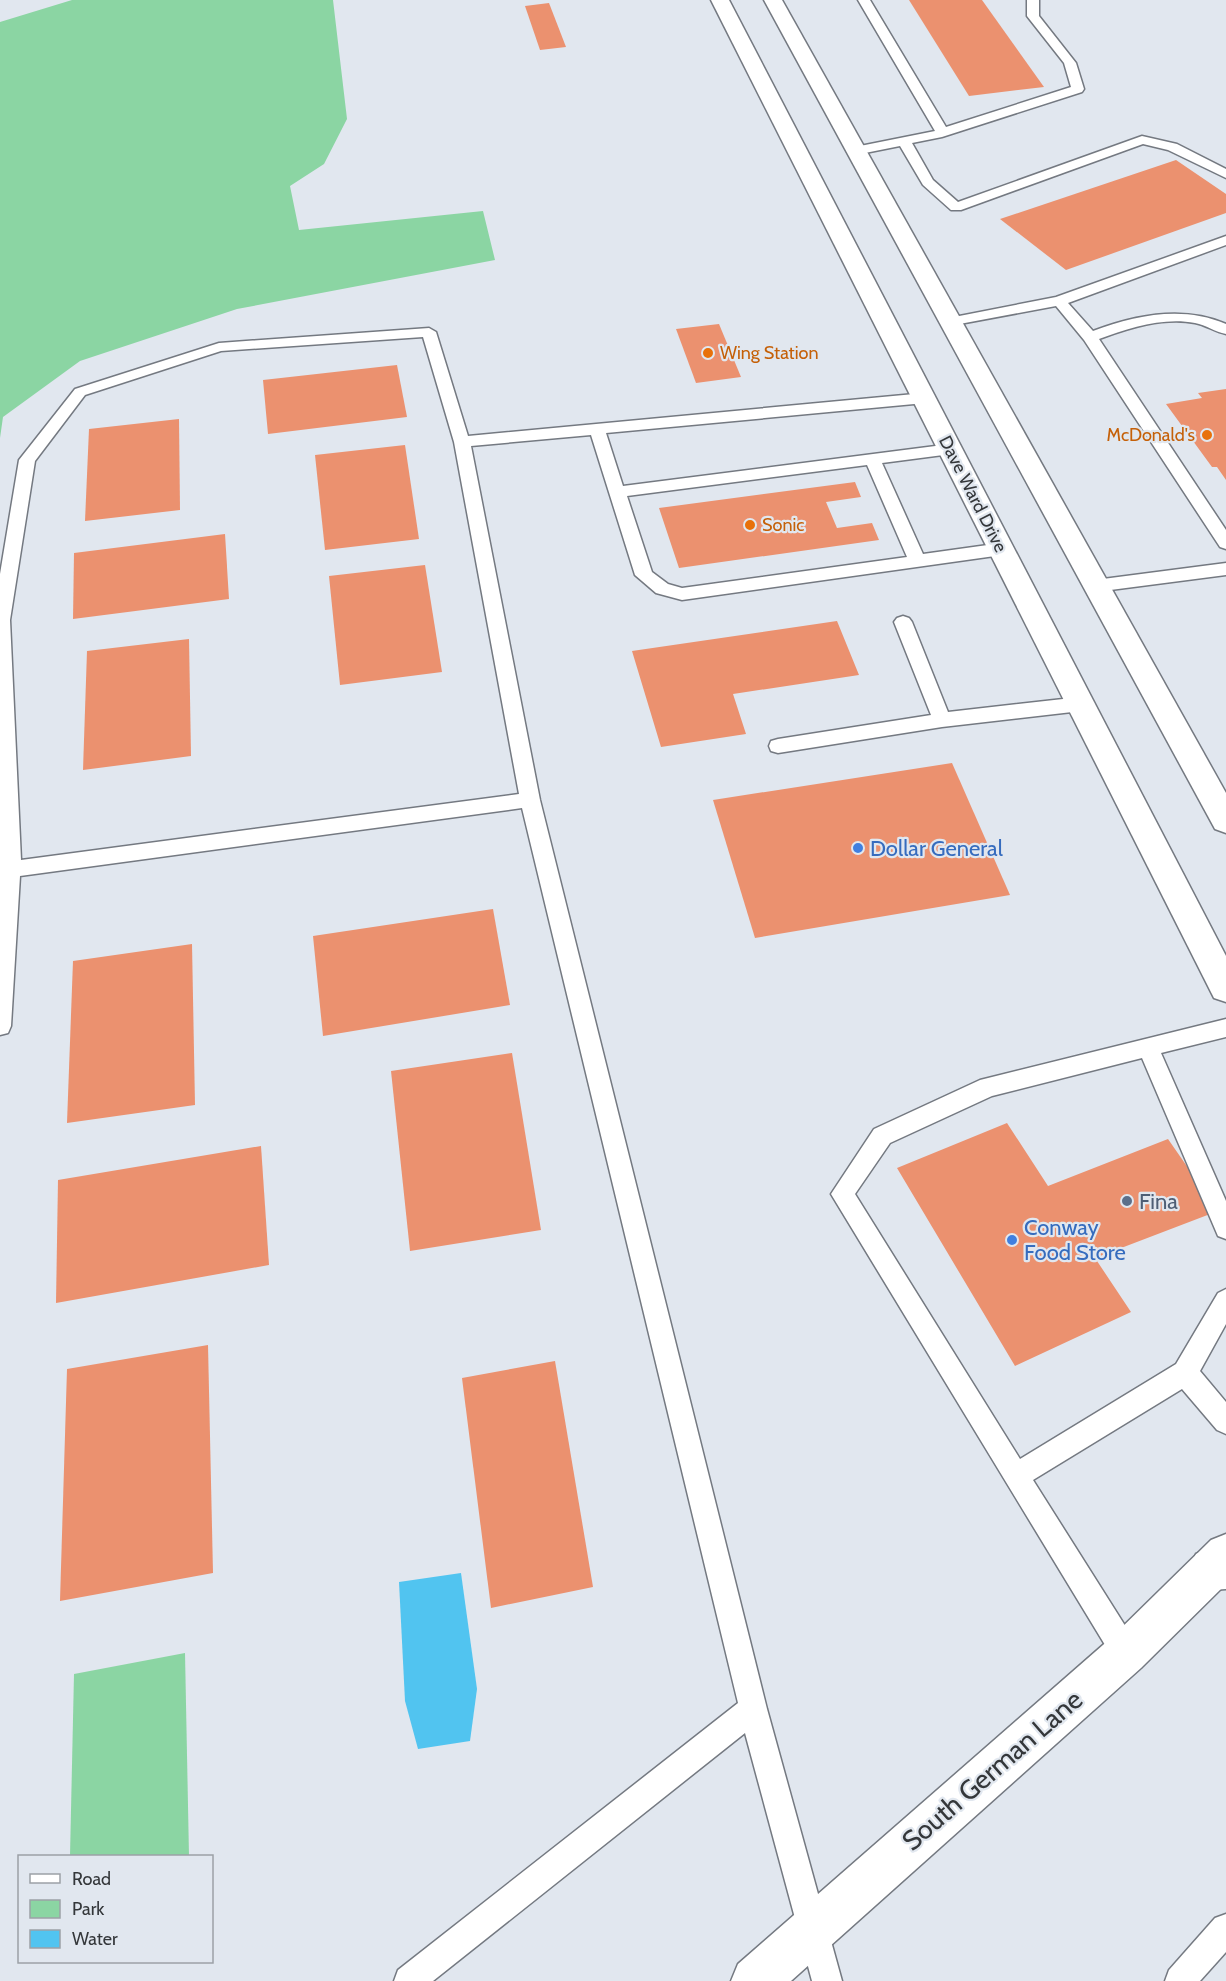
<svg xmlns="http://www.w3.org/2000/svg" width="1226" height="1981" font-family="Cabin,sans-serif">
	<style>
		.green { fill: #8bd5a3 }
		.water { fill: #51c4f0 }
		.building { fill: #eb916f }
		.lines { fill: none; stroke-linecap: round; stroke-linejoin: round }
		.service-casing { stroke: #747981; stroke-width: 3 }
		.tertiary-casing { stroke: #747981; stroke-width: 3 }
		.primary-casing { stroke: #747981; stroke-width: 3 }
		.service { fill: #fff; fill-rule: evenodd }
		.tertiary { fill: #fff; fill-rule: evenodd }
		.primary { fill: #fff; fill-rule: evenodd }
		.food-dot { fill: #e8710a; stroke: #e1e7ef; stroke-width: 2 }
		.shop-dot { fill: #3f7fe0; stroke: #e1e7ef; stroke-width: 2 }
		.service-dot { fill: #5c6f8a; stroke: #e1e7ef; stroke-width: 2 }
		.labels { text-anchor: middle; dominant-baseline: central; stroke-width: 4.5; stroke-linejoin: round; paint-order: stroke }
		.far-food-label { font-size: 18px; fill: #c56008; stroke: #e1e7ef; text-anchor: start }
		.far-street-label { font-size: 18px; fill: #34373a; stroke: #e1e7ef }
		.shop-label { font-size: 22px; fill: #366cbe; stroke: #e1e7ef; text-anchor: start }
		.service-label { font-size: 22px; fill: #4e5e75; stroke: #e1e7ef; text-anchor: start }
		.near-street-label { font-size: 27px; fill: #34373a; stroke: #e1e7ef }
	</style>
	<rect width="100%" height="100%" fill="#e1e7ef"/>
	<g class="green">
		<path d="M72 0H333L347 119 324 164 290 186 299 230 483 211 495 260 237 309 80 361 3 417 0 438V22Z"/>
		<path d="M185 1653 189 1856H70L74 1674Z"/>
	</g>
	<path class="water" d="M461 1573 477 1689 470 1741 418 1749 405 1701 399 1582Z"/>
	<g class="building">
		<path d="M909 0H982L1044 87 969 96Z"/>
		<path d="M549 3 566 47 540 50 525 6Z"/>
		<path d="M1176 160 1226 194V213L1066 270 1000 219Z"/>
		<path d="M719 324 741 377 696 383 676 329Z"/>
		<path d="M397 365 407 417 268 434 263 380Z"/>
		<path d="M1226 389V480L1217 467H1212L1166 404 1202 398 1198 393Z"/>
		<path d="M179 419 180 510 85 521 89 429Z"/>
		<path d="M405 445 419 539 325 550 315 455Z"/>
		<path d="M855 482 861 497 826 502 837 528 872 523 879 540 679 568 659 508Z"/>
		<path d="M225 534 229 599 73 619 74 553Z"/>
		<path d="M425 565 442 672 340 685 329 576Z"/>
		<path d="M837 621 859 675 733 694 746 734 661 747 632 651Z"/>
		<path d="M189 639 191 756 83 770 87 651Z"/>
		<path d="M952 763 1010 895 755 938 713 800Z"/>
		<path d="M493 909 510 1005 323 1036 313 936Z"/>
		<path d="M192 944 195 1105 67 1123 73 961Z"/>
		<path d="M512 1053 541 1230 410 1251 391 1071Z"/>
		<path d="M1007 1123 1048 1186 1168 1139 1218 1211 1095 1258 1131 1312 1015 1366 897 1168Z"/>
		<path d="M261 1146 269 1265 56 1303 58 1180Z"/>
		<path d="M208 1345 213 1573 60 1601 67 1369Z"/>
		<path d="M555 1361 593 1587 491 1608 462 1378Z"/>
	</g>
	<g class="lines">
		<g class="service-casing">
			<g id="service">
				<path d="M858 0H870L946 127 1071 87 1064 63 1027 16V0H1039V16L1076 63 1084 89 1082 92 942 137 912 143 933 180 958 202 1142 136 1177 144 1226 169V178L1168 150 1143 144 961 210H951L923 185 900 146 855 155 848 151 855 147 935 131Z"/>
				<path d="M1226 236V245L1068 303 1093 331C1135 315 1183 305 1226 324V334C1215 332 1206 325 1195 323 1163 317 1129 328 1099 339L1226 530V549L1220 547 1084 340 1056 306 949 326 942 322 949 318 1056 297Z"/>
				<path d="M429 328 436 332 468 436 925 393 930 395 933 398 930 401 925 403 606 433 623 486 951 444 957 445 959 449 957 453 951 454 882 463 923 554 1002 543 1008 545 1010 549 1008 553 1002 555 682 600 656 593 635 575 591 435 471 446 540 800 767 1709 842 1981H812L745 1733 433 1981H394L398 1970 738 1703 522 808 20 876 11 1026 8 1033 0 1035V574L19 460 75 389 219 343ZM423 337 454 442 519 794 21 860 10 620 35 461 85 395 221 351ZM867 465 907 557 682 588 668 584 652 572 627 496Z"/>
				<path d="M1226 563V575L1095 592 1089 590 1086 586 1089 582 1095 580Z"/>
				<path d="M903 616 909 618 912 622 948 712 1081 697 1087 699 1090 704 1087 709 1081 711 942 727 778 753 771 751 769 746 771 741 778 739 931 715 894 622 897 618Z"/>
				<path d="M1226 1019V1037L1161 1053 1226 1201V1239L1218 1236 1142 1058 992 1096 890 1143 855 1194 1020 1459 1176 1364 1218 1293 1226 1289V1324L1200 1371 1226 1402V1434L1217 1430 1182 1389 1033 1480 1136 1643 1140 1653 1136 1663 1126 1667 1116 1663 831 1194 874 1129 980 1080Z"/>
				<path d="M1226 1914V1952L1200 1981H1165L1169 1970 1215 1918Z"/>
			</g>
		</g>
		<g class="tertiary-casing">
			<path id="tertiary" d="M1226 1534V1584L1141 1668 791 1981H731L738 1964 1111 1638 1211 1540Z"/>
		</g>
		<g class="primary-casing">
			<g id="primary">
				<path d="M711 0H729L1226 956V1002L1214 998Z"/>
				<path d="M764 0H782L1226 793V833L1215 829Z"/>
				<path d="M1226 1547V1589L1211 1590 1196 1584 1190 1569 1196 1554 1211 1548Z"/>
			</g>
		</g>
		<use href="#service" class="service"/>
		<use href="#tertiary" class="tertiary"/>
		<use href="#primary" class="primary"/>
	</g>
	<g class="food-dot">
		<circle cx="708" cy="353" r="6"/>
		<circle cx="1207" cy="435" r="6"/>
		<circle cx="750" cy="525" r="6"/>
	</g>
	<g class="shop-dot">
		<circle cx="858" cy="848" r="6"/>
		<circle cx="1012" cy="1240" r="6"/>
	</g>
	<circle class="service-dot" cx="1127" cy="1201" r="6"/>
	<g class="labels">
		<g class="far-food-label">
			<text x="720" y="353">Wing Station</text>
			<text x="1195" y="435" text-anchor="end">McDonald's</text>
			<text x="762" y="525">Sonic</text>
		</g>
		<g class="far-street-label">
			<text transform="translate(973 494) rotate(63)">Dave Ward Drive</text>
		</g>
		<g class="shop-label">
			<text x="870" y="848">Dollar General</text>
			<text x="1024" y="1227">Conway<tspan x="1024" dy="25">Food Store</tspan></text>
		</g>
		<g class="service-label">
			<text x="1139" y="1201">Fina</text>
		</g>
		<g class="near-street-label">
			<text transform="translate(992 1770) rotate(-41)">South German Lane</text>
		</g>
	</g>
	<rect x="18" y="1855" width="195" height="108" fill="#e1e7ef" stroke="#9ca1a7" stroke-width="1.5"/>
	<rect x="30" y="1874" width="30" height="9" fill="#ffffff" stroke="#9ca1a7" stroke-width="1.5"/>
	<text x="72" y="1885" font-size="18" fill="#34373a">Road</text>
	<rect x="30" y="1900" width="30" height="18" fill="#8bd5a3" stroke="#9ca1a7" stroke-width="1.5"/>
	<text x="72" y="1915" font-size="18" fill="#34373a">Park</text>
	<rect x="30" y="1930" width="30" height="18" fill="#51c4f0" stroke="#9ca1a7" stroke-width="1.5"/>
	<text x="72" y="1945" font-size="18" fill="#34373a">Water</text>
</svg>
